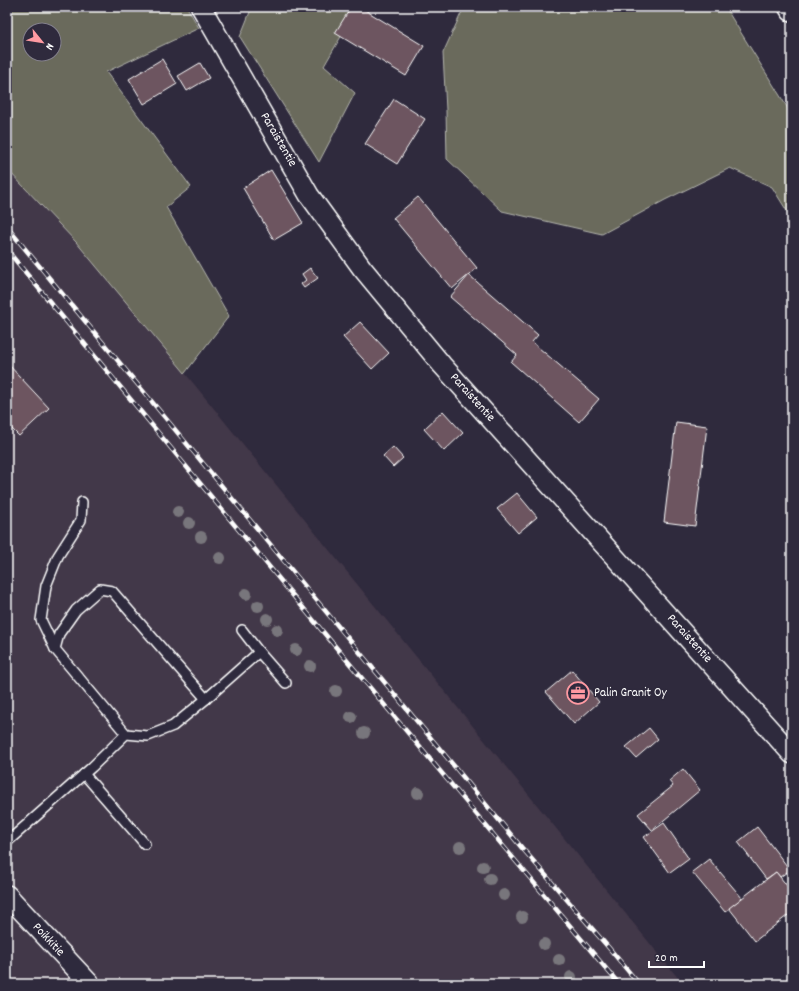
<svg xmlns="http://www.w3.org/2000/svg" width="799" height="991" font-family="Dekko,sans-serif">
	<style>
		.built { fill: #423748 }
		.green { fill: #6a6b5c; stroke: #b4b5ae; fill-rule: evenodd }
		.building { fill: #6d5560; stroke: #fff }
		.lines { fill: none; stroke-linecap: round; stroke-linejoin: round }
		.service-casing { stroke: #fff; stroke-width: 12 }
		.minor-casing { stroke: #fff; stroke-width: 22 }
		.secondary-casing { stroke: #fff; stroke-width: 25 }
		.service { stroke: #2f2a3d; stroke-width: 9 }
		.minor { stroke: #2f2a3d; stroke-width: 19 }
		.secondary { stroke: #2f2a3d; stroke-width: 22 }
		.rail-casing { stroke: #fff; stroke-width: 4.5 }
		.rail { stroke: #2f2a3d; stroke-width: 3; stroke-dasharray: 9; stroke-linecap: butt }
		.tree { fill: #78767b }
		.labels { text-anchor: middle; dominant-baseline: central; stroke-width: 3; stroke-linejoin: round; paint-order: stroke }
		.street-label { font-size: 13px; fill: #fff; stroke: #2f2a3d }
		.poi-label { font-size: 13px; fill: #fff; stroke: #2f2a3d; text-anchor: start }
	</style>
	<rect width="100%" height="100%" fill="#2f2a3d"/>
	<filter id="ink" filterUnits="userSpaceOnUse"><feTurbulence type="fractalNoise" baseFrequency=".025" numOctaves="2"/><feDisplacementMap in="SourceGraphic" scale="8" xChannelSelector="R" yChannelSelector="G"/><feConvolveMatrix kernelMatrix="1 2 1 2 8 2 1 2 1" color-interpolation-filters="sRGB"/></filter>
	<g filter="url(#ink)">
		<path class="built" d="M7 169 76 242 185 373 683 984H7Z"/>
		<g class="green">
			<path d="M7 7H187L199 28 106 72 191 187 166 207 229 316 185 373 76 242 7 169ZM30 30H54V54H30Z"/>
			<path d="M252 7H358L324 66 355 93 319 162 240 37Z"/>
			<path d="M464 7H725L792 115V219L772 187 730 168 665 200 602 234 502 211 447 159 446 110 443 53Z"/>
		</g>
		<g class="building">
			<path d="M351 7H360L424 46 406 76 335 33Z"/>
			<path d="M162 59 177 84 144 104 129 79Z"/>
			<path d="M200 63 209 78 187 91 178 76Z"/>
			<path d="M394 99 425 119 397 164 365 144Z"/>
			<path d="M271 170 303 223 274 240 243 188Z"/>
			<path d="M418 197 477 268 452 289 393 218Z"/>
			<path d="M310 268 318 278 304 288 301 284 306 280 302 274Z"/>
			<path d="M469 275 538 335 532 342 599 399 579 422 511 362 517 355 450 297Z"/>
			<path d="M360 322 389 353 372 369 343 337Z"/>
			<path d="M7 363 49 408 19 436 7 424Z"/>
			<path d="M443 411 463 433 444 451 424 429Z"/>
			<path d="M676 422 707 426 695 526 664 522Z"/>
			<path d="M393 447 403 458 393 467 383 456Z"/>
			<path d="M517 493 537 517 518 533 497 509Z"/>
			<path d="M792 616V658H787Z"/>
			<path d="M572 670 599 702 574 724 546 692Z"/>
			<path d="M649 728 658 739 636 758 626 747Z"/>
			<path d="M683 769 700 790 652 830 638 814 673 786 669 781Z"/>
			<path d="M664 823 689 859 670 873 644 837Z"/>
			<path d="M757 827 790 870 780 877 776 872 766 879 738 842Z"/>
			<path d="M709 859 742 898 725 912 692 872Z"/>
			<path d="M776 872 792 892V912L755 941 729 908Z"/>
		</g>
		<g class="lines">
			<g class="service-casing">
				<g id="service">
					<path d="M242 630 259 652"/>
					<path d="M55 649 41 620 46 586 58 556 81 520 82 502"/>
					<path d="M206 699 259 652 286 683"/>
					<path d="M84 774 145 844"/>
					<path d="M7 842 92 767 126 734 148 736 173 726 206 699 112 591 100 589 76 610 59 634 55 649 126 734"/>
				</g>
			</g>
			<g class="minor-casing">
				<g id="minor">
					<path d="M201 7 309 195 362 268 442 365 792 754"/>
					<path d="M7 895 90 984"/>
				</g>
			</g>
			<g class="secondary-casing">
				<path id="secondary" d="M790 7 792 10"/>
			</g>
			<use href="#service" class="service"/>
			<use href="#minor" class="minor"/>
			<use href="#secondary" class="secondary"/>
			<g class="rail-casing">
				<g id="rail">
					<path d="M7 227 522 848 609 948 639 984"/>
					<path d="M7 250 324 633 619 984"/>
				</g>
			</g>
			<use href="#rail" class="rail"/>
		</g>
		<g class="tree">
			<circle cx="178" cy="512" r="6"/>
			<circle cx="189" cy="523" r="6"/>
			<circle cx="201" cy="537" r="6"/>
			<circle cx="220" cy="558" r="6"/>
			<circle cx="246" cy="594" r="6"/>
			<circle cx="258" cy="606" r="6"/>
			<circle cx="267" cy="619" r="6"/>
			<circle cx="277" cy="630" r="6"/>
			<circle cx="296" cy="650" r="6"/>
			<circle cx="310" cy="666" r="6"/>
			<circle cx="336" cy="691" r="6"/>
			<circle cx="351" cy="717" r="6"/>
			<circle cx="364" cy="733" r="6"/>
			<circle cx="418" cy="793" r="6"/>
			<circle cx="460" cy="847" r="6"/>
			<circle cx="483" cy="867" r="6"/>
			<circle cx="490" cy="879" r="6"/>
			<circle cx="504" cy="895" r="6"/>
			<circle cx="522" cy="917" r="6"/>
			<circle cx="544" cy="944" r="6"/>
			<circle cx="559" cy="960" r="6"/>
			<circle cx="571" cy="977" r="6"/>
		</g>
	</g>
	<defs>
		<g id="office-ring" transform="scale(1.15)"><circle r="9.5" fill="#2f2a3d" stroke="#ff9aa2" stroke-width="1.5"/><path d="M-6-3h4V-5.5h4V-3h4V5H-6ZM-1-4.5V-3h2v-1.5ZM-6 0V1H6V0Z" fill="#ff9aa2"/></g>
	</defs>
	<g fill-rule="evenodd">
		<use href="#office-ring" x="578" y="693"/>
	</g>
	<g class="labels">
		<g class="street-label">
			<text transform="translate(278 140) rotate(60)">Paraistentie</text>
			<text transform="translate(472 398) rotate(48)">Paraistentie</text>
			<text transform="translate(689 639) rotate(48)">Paraistentie</text>
			<text transform="translate(48 940) rotate(47)">Poikkitie</text>
		</g>
		<g class="poi-label">
			<text x="594" y="693">Palin Granit Oy</text>
		</g>
	</g>
	<rect width="799" height="991" fill="none" stroke="#2f2a3d" stroke-width="24"/>
	<rect x="12" y="12" width="775" height="967" fill="none" stroke="#fff" stroke-width="1.5" filter="url(#ink)"/>
	<g transform="translate(42 42) rotate(120)"><circle r="19" fill="#2f2a3d" stroke="#827f8b"/>
	<path d="M0-3L7 15L0 10L-7 15Z" fill="#ff9aa2"/>
	<text y="-6" font-size="11" font-weight="bold" text-anchor="middle" fill="#ffffff">N</text>
	</g>
	<path d="M649 961v6h55v-6" fill="none" stroke="#ffffff" stroke-width="2"/>
	<text x="655" y="961" font-size="12" fill="#ffffff" stroke="#2f2a3d" stroke-width="3" paint-order="stroke">20 m</text>
</svg>
